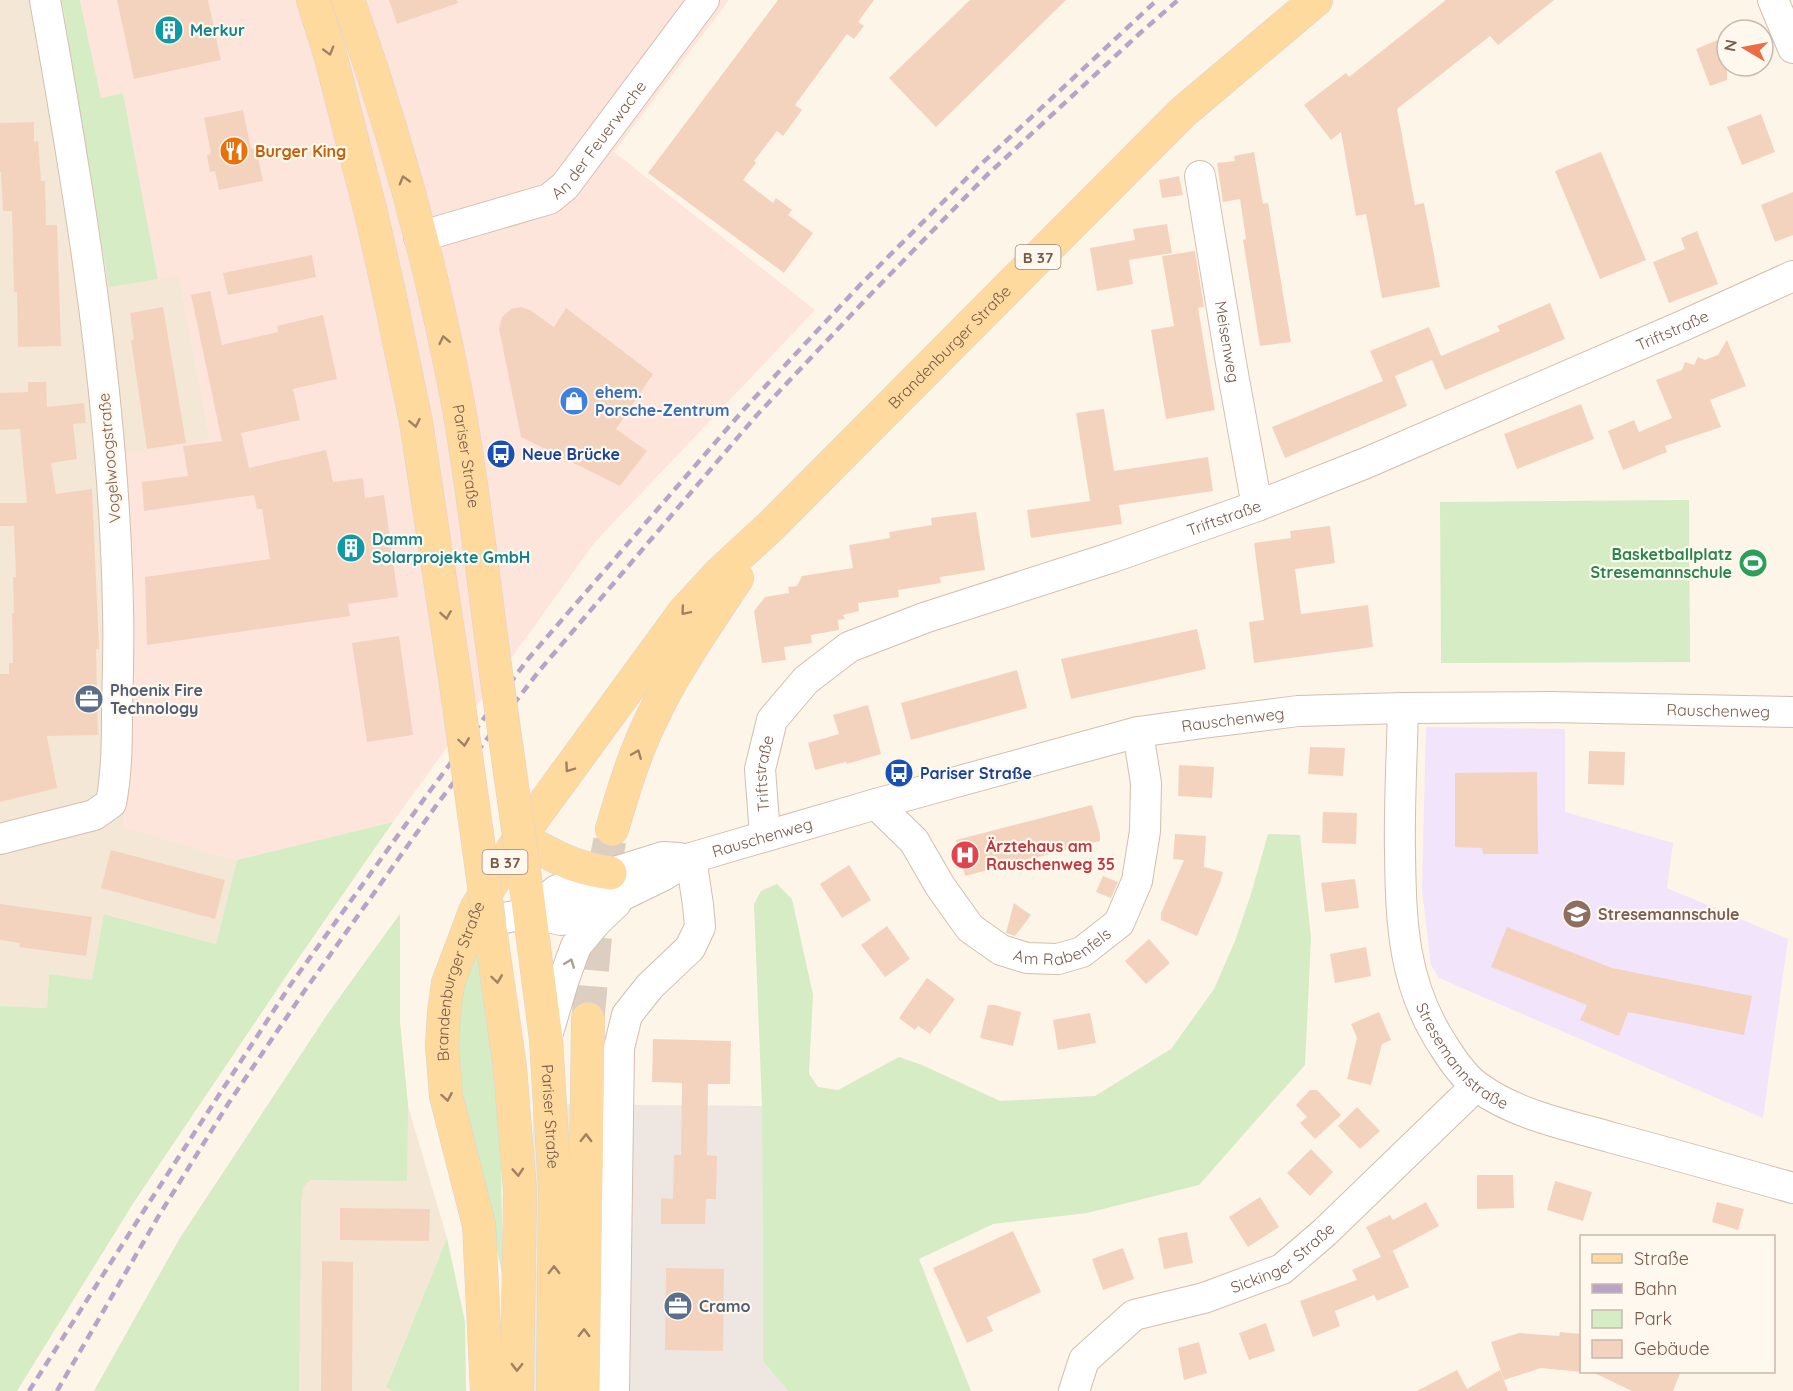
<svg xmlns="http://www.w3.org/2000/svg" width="1793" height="1391" font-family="Quicksand,sans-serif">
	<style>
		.residential { fill: #f5e7d5 }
		.commercial { fill: #fee5db }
		.industrial { fill: #eee7e1 }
		.education { fill: #f2e4fa }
		.green { fill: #d5ecc4 }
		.building { fill: #f4d3be }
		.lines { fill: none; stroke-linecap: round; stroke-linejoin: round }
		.major-tunnel { stroke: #dccec0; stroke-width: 33; stroke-dasharray: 33 16; stroke-linecap: butt }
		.minor-casing { stroke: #d3beaf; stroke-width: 32 }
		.major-casing { stroke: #dcd4d0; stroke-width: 34 }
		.minor { stroke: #fff; stroke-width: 30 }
		.major { stroke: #feda9e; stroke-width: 33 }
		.rail { stroke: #b8a4c8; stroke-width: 4.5; stroke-dasharray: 9 6; stroke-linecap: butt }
		.major-bridge-casing { stroke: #dcd4d0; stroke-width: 34; stroke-linecap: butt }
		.major-bridge { stroke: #feda9e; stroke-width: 33 }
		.oneway { stroke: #a18063 }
		.oneway2 { stroke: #af9c92 }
		.labels { text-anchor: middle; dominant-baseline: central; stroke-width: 4.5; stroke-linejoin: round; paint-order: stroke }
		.shield { fill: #fff8ee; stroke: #a1897b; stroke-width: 1.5 }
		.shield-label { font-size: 15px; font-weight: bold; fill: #795a4a }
		.culture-label { font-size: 16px; font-weight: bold; fill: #0d838f; stroke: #fff8ee; text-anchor: start }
		.street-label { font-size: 16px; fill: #795a4a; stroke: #fff8ee }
		.food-label { font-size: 16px; font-weight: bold; fill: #c56008; stroke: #fff8ee; text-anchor: start }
		.shop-label { font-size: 16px; font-weight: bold; fill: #366cbe; stroke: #fff8ee; text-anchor: start }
		.transit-label { font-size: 16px; font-weight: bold; fill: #164399; stroke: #fff8ee; text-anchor: start }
		.leisure-label { font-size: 16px; font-weight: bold; fill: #27864d; stroke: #fff8ee; text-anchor: end }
		.service-label { font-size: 16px; font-weight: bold; fill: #4e5e75; stroke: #fff8ee; text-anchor: start }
		.health-label { font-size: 16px; font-weight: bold; fill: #be3a42; stroke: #fff8ee; text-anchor: start }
		.education-label { font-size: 16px; font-weight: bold; fill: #785e54; stroke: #fff8ee; text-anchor: start }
	</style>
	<rect width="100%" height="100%" fill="#fdf5e7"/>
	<g class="residential">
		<path d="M0 0H62L80 102 158 279 179 274 210 440 128 643 124 827 237 860 216 944 105 914 92 981 49 974 47 1008 0 1006Z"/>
		<path d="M400 914V1023L408 1106 447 1238 386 1386 393 1391H94L180 1238 329 1012Z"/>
	</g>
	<path class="commercial" d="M80 0H729L614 152 815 310 595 542 393 822 237 860 124 828 128 643 120 455 210 440 179 275 158 279 123 93 101 98Z"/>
	<path class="industrial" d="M533 1104 762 1106 763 1361 788 1391H533Z"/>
	<path class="education" d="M1426 727 1565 729V812L1673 843 1667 888 1788 939 1763 1118 1439 978 1431 965 1422 889Z"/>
	<g class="green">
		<path d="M62 0H80L101 98 123 93 158 279 109 287Z"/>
		<path d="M1689 500 1690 662 1441 663 1440 502Z"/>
		<path d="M393 822 291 969 134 1202 17 1391H0V1006L47 1008 49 974 92 980 104 914 216 944 237 860Z"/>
		<path d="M1268 834 1300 835 1311 938 1305 1065 1199 1185 1087 1213 993 1224 919 1259 971 1391H788L763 1361 762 1106 754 904 761 891 777 884 792 899 813 995 809 1074 818 1087 838 1090 899 1057 922 1065 1000 1101 1095 1096 1171 1049 1214 989 1235 941 1251 894Z"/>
		<path d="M400 914V1023L408 1106 407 1181 310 1180 303 1187 301 1203 299 1391H94L180 1238 329 1012Z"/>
		<path d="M478 937 500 1107 503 1277 457 1073 452 1026Z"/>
		<path d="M447 1238 465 1322 466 1391H393L386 1387Z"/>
	</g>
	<g class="building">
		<path d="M117 0H208L221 60 134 79Z"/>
		<path d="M389 0H457L458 3 397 24Z"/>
		<path d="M778 0H874L858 22 864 26 854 39 847 34 795 105 802 110 783 136 777 131 754 161 756 163 743 180 773 203 776 198 792 210 788 215 813 233 784 273 648 173Z"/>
		<path d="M970 0H1066L936 127 889 78Z"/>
		<path d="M1446 0H1554L1498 45 1490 36 1397 109 1415 205 1424 203 1440 287 1382 298 1366 214 1356 216 1341 132 1331 140 1304 105 1346 73 1349 77Z"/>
		<path d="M1727 36V80L1710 86 1696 49Z"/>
		<path d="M243 110 251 149 256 148 263 181 219 190 215 171 210 172 207 155 211 154 204 118Z"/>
		<path d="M1761 114 1775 152 1742 165 1727 127Z"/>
		<path d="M34 122V142L38 141 41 181H45L46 225H57L61 346 18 347 17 292H14L12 211H3L1 172H0V123Z"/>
		<path d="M1254 152 1263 204 1268 203 1291 342 1260 346 1243 240 1246 239 1240 199 1223 202 1217 163 1235 161 1234 156Z"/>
		<path d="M1601 152 1646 260 1600 279 1555 171Z"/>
		<path d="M1179 176 1183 195 1162 198 1159 180Z"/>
		<path d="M1793 192V235L1775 242 1761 205Z"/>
		<path d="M1167 224 1172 253 1129 260 1133 284 1097 291 1090 248 1135 240 1133 229Z"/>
		<path d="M1697 231 1718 284 1669 303 1653 262 1685 249 1681 238Z"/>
		<path d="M1195 251 1204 307 1198 308 1215 410 1166 419 1151 330 1174 326 1162 256Z"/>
		<path d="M312 255 316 277 228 295 223 273Z"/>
		<path d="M210 291 222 345 278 332 277 326 323 315 337 379 293 389 300 420 241 433 249 468 326 450 333 482 363 478 365 498 384 495 398 597 348 604 350 616 147 645 145 577 270 559 262 509H257L254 495 144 511 142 482 188 476 183 446 222 441 191 295Z"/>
		<path d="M1550 303 1565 339 1445 390 1432 360 1395 376 1407 406 1285 458 1272 427 1383 381 1370 351 1429 327 1441 356 1500 331 1497 326Z"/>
		<path d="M163 307 186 443 147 449 131 340H134L130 313Z"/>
		<path d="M521 307 530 310 554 327 566 308 653 374 616 429 647 451 620 486 521 437 499 329 502 317 511 309Z"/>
		<path d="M1727 340 1746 386 1710 400 1721 427 1665 446 1667 452 1623 470 1608 431 1634 420 1639 432 1672 418 1656 380 1682 370 1685 362 1694 365 1698 357 1705 360 1718 355Z"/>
		<path d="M28 382H46L47 407 84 403 86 423 73 424 77 459 51 463 56 494 92 489 99 649H96L98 735 47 736 57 788 0 802V674H9V663H13L12 613H14L13 577H16L14 526H0V503H27L20 429 0 430V393L28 392Z"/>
		<path d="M1581 404 1594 439 1517 469 1504 434Z"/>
		<path d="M1104 409 1114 471 1208 457 1213 491 1119 505 1122 524 1031 538 1027 510 1090 501 1076 413Z"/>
		<path d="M976 512 985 570 940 577 941 583 898 590 899 597 858 603 859 611 843 615 845 619 838 620 839 630 811 635 812 643 784 647 786 660 762 663 754 611 765 597 789 593 788 587 797 586 802 576 853 568 849 545 890 538 889 532 932 525 931 518Z"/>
		<path d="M1330 526 1335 563 1295 569 1301 614 1368 605 1373 647 1254 663 1249 622 1264 620 1254 543 1291 538 1290 531Z"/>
		<path d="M1197 629 1206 669 1071 699 1061 659Z"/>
		<path d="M399 636 413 735 367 742 352 643Z"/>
		<path d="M1017 670 1027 708 911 740 901 703Z"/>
		<path d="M868 705 881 754 847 764 846 762 815 770 808 743 839 734 833 715Z"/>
		<path d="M1310 747 1345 748 1343 776 1308 774Z"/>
		<path d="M1589 751 1625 752 1624 785 1588 784Z"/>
		<path d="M1179 765 1214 767 1212 798 1178 796Z"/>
		<path d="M1537 772 1538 854H1483L1482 848 1455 847V773Z"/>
		<path d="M1092 805 1100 834V841L965 876 956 840Z"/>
		<path d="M1323 812 1357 813 1356 844 1322 843Z"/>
		<path d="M1175 834 1206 836 1204 867 1223 872 1220 883 1197 936 1161 920V913L1184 860 1173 859Z"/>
		<path d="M111 850 225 880 215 919 101 888Z"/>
		<path d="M849 865 871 900 842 918 820 884Z"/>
		<path d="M1103 876 1118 882 1111 898 1096 892Z"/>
		<path d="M1355 879 1359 908 1325 912 1321 883Z"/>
		<path d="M1014 903 1031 915 1015 936 1006 933Z"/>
		<path d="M0 904 92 917 86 956 19 947 20 943 0 940Z"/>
		<path d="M887 926 910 959 885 977 861 945Z"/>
		<path d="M1507 927 1612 968 1752 996 1744 1035 1628 1012 1619 1036 1580 1020 1587 1005 1491 967Z"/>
		<path d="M1149 939 1170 963 1146 984 1125 961Z"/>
		<path d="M1366 947 1371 976 1335 983 1330 954Z"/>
		<path d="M927 978 955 999 930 1034 918 1026 915 1030 899 1018Z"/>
		<path d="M988 1005H995L1021 1012 1013 1046 980 1038Z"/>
		<path d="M1379 1012 1391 1040 1382 1044 1371 1085 1347 1079 1357 1038 1351 1024Z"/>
		<path d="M1090 1013 1096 1043 1058 1050 1053 1020Z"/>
		<path d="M653 1039 731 1041 730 1084H708L707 1155 717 1156 716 1199H706L705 1224H661V1198L673 1199 674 1155H681L682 1083 652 1082Z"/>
		<path d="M1310 1090H1317L1341 1115 1315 1139 1300 1123 1307 1117 1296 1105Z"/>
		<path d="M1357 1107 1380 1131 1360 1149 1338 1126Z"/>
		<path d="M1311 1149 1333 1172 1310 1196 1287 1173Z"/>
		<path d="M1477 1175H1513L1514 1208 1477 1209Z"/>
		<path d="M1555 1181 1592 1192 1583 1221 1547 1210Z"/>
		<path d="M1260 1197 1279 1227 1248 1247 1229 1217Z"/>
		<path d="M1426 1202 1439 1226 1385 1255 1393 1251 1409 1287 1377 1301 1374 1295 1335 1311 1340 1326 1313 1337 1300 1301 1357 1280 1352 1270 1381 1257 1366 1227 1390 1215 1393 1220Z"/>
		<path d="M1717 1202 1744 1209 1738 1230 1712 1222Z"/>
		<path d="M340 1208 430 1209 429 1241 340 1240Z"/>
		<path d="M1013 1231 1041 1292 987 1317 993 1331 967 1343 933 1268Z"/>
		<path d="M1187 1232 1193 1263 1164 1269 1158 1238Z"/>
		<path d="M1123 1248 1134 1279 1103 1290 1092 1259Z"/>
		<path d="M322 1261 353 1262 352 1391H321Z"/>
		<path d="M666 1268 724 1269 723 1351 665 1350Z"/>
		<path d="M1266 1323 1275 1351 1249 1360 1239 1333Z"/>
		<path d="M1560 1332 1581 1334V1372L1541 1368 1504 1380 1491 1342 1519 1333 1559 1336Z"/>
		<path d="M1199 1342 1207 1373 1184 1380 1178 1348Z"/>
		<path d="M1457 1370 1467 1389 1500 1370 1508 1391H1417Z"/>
		<path d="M1590 1371H1681L1673 1391H1632Z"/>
	</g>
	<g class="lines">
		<path class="major-tunnel" d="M588 1019 599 897 612 829"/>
		<g class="minor-casing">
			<g id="minor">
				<path d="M1773 0 1793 48"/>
				<path id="s1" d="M1200 176 1231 363 1257 506"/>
				<path id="s2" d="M419 237 549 199 565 186 704 0"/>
				<path id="s3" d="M1403 708C1402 756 1399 804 1400 853 1401 924 1403 984 1443 1045 1451 1058 1465 1078 1478 1087 1516 1115 1568 1125 1613 1138 1673 1154 1733 1171 1793 1188"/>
				<path id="s4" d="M876 804 914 841 940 886 970 928 1001 950 1027 958 1058 959 1082 952 1119 923 1137 881 1145 831 1146 783 1138 732"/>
				<path id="s5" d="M765 835 760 769 772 720 806 680 849 647 924 618 1113 557 1257 506 1366 463 1680 327 1793 276"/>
				<path d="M0 839 94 815 111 803C117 772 117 740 117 708 118 675 119 642 118 608 114 404 81 201 45 0"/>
				<path d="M530 913 557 890 663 857 679 858"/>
				<path id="s6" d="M489 921 530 913 561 920 625 894 664 875 691 858 876 804 1138 732 1203 723 1298 711 1403 708 1551 707 1793 712"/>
				<path d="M546 1039 564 979 576 946 597 921 616 903"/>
				<path d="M614 1391 619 1048 627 1015 650 986 690 948 700 927 698 905 691 858"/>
				<path id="s7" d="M1074 1391 1084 1360 1134 1315 1204 1298 1282 1269 1325 1232 1476 1086"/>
			</g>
		</g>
		<g class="major-casing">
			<g id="major">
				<path d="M313 0 330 54 371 213 388 288 416 422 456 684"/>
				<path id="s8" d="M348 0C394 129 431 263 457 398 474 489 483 581 496 673"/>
				<path d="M612 829C623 792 634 755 651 720 674 670 707 624 737 578"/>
				<path d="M539 848C567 863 579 868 610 873"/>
				<path id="s9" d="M525 878 546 1039 555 1190 553 1391"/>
				<path d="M489 921 510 1067 520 1191 517 1391"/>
				<path id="s10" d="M487 1391 479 1225 446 1096 442 1045 444 1012 448 983 476 909 524 831 684 612 720 573 771 526 1182 113 1316 0"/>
				<path d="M583 1391 588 1019"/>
			</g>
		</g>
		<use href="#minor" class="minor"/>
		<use href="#major" class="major"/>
		<g class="rail">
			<path d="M29 1391 145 1209 291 984 427 795 528 659 746 407 860 285 978 167 1157 0"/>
			<path d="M57 1391 158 1217 228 1104 303 993 438 803 539 671 756 416 869 296 986 176 1139 34 1178 0"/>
		</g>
		<g class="major-bridge-casing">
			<g id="major-bridge">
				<path d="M496 673 525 878"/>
				<path d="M456 684 489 921"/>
			</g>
		</g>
		<use href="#major-bridge" class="major-bridge"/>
	</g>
	<defs><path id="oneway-chevron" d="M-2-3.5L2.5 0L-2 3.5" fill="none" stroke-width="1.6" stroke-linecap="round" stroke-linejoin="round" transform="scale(1.5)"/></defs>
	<g class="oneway">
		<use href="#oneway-chevron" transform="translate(329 51) rotate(74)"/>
		<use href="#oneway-chevron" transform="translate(404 180) rotate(-106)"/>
		<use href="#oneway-chevron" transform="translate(444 340) rotate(-102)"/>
		<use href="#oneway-chevron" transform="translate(415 423) rotate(79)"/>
		<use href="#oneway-chevron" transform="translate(685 611) rotate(130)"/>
		<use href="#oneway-chevron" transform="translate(446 615) rotate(81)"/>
		<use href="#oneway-chevron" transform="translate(464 742) rotate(82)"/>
		<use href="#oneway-chevron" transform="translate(637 754) rotate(-68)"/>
		<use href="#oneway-chevron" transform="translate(569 768) rotate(125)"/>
		<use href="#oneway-chevron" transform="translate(497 979) rotate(82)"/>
		<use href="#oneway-chevron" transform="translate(447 1097) rotate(80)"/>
		<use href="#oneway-chevron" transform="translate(586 1138) rotate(-89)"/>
		<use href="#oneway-chevron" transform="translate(518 1172) rotate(86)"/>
		<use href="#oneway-chevron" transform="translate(554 1270) rotate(-90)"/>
		<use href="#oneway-chevron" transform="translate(584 1333) rotate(-89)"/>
		<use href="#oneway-chevron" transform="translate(517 1367) rotate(91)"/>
	</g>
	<use class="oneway2" href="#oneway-chevron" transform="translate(570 963) rotate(-69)"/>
	<defs>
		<g id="building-disc" transform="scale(1.5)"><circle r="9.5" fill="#0f9aa8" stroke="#fff8ee"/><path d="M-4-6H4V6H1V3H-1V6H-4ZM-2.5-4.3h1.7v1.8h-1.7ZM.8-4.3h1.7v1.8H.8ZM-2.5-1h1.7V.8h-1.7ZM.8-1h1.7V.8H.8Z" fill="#fff"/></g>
		<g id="restaurant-disc" transform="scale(1.5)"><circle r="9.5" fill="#e8710a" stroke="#fff8ee"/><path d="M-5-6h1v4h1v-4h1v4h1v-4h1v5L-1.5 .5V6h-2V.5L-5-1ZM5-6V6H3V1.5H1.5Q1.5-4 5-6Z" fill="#fff"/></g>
		<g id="shop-disc" transform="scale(1.5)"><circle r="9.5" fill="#3f7fe0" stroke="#fff8ee"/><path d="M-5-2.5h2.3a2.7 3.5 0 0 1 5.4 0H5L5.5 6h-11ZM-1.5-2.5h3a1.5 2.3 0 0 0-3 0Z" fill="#fff"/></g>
		<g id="bus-disc" transform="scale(1.5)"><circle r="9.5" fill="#1a4fb4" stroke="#fff8ee"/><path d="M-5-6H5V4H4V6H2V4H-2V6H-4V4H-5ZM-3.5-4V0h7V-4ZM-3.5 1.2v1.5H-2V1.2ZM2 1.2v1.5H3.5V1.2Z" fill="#fff"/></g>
		<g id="stadium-disc" transform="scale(1.5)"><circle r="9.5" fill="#2e9e5b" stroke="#fff8ee"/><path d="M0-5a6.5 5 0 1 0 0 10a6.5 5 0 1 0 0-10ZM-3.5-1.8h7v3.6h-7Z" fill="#fff"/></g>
		<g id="office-disc" transform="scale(1.5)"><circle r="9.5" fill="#5c6f8a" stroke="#fff8ee"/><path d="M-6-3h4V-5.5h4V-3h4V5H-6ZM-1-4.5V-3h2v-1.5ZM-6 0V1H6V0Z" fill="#fff"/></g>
		<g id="hospital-disc" transform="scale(1.5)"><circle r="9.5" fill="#e0444e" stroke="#fff8ee"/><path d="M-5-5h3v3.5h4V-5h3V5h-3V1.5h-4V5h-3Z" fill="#fff"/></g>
		<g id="school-disc" transform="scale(1.5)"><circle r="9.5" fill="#8d6e63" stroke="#fff8ee"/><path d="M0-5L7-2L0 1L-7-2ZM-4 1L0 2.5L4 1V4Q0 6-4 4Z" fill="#fff"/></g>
	</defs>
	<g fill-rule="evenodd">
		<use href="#building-disc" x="169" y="30"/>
		<use href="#restaurant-disc" x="234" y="151"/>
		<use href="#shop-disc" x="574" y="401"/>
		<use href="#bus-disc" x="501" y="454"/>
		<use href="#building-disc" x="351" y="548"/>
		<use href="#stadium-disc" x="1753" y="563"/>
		<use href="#office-disc" x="89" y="699"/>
		<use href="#bus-disc" x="899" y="773"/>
		<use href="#hospital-disc" x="965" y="855"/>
		<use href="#school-disc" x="1577" y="914"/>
		<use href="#office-disc" x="678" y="1306"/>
	</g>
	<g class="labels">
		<g class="shield">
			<rect x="1015.5" y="245" width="45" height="24" rx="4.5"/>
			<rect x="482.5" y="850" width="45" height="24" rx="4.5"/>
		</g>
		<g class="shield-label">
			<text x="1038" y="257">B 37</text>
			<text x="505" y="862">B 37</text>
		</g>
		<g class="culture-label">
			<text x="190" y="30">Merkur</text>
			<text x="372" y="539">Damm<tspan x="372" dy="18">Solarprojekte GmbH</tspan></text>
		</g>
		<g class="street-label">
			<text stroke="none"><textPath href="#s2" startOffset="213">An der Feuerwache</textPath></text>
			<text stroke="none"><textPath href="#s5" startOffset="1106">Triftstraße</textPath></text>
			<text stroke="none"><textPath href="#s1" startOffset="168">Meisenweg</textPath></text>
			<text stroke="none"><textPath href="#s10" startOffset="1230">Brandenburger Straße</textPath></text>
			<text stroke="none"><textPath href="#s8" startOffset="472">Pariser Straße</textPath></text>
			<text transform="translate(109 458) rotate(-95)">Vogelwoogstraße</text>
			<text stroke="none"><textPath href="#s5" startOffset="620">Triftstraße</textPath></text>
			<text stroke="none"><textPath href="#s6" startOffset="1264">Rauschenweg</textPath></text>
			<text stroke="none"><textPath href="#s6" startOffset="778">Rauschenweg</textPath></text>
			<text stroke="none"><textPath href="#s5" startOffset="62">Triftstraße</textPath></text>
			<text stroke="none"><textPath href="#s6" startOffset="292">Rauschenweg</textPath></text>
			<text stroke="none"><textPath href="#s4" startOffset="260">Am Rabenfels</textPath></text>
			<text stroke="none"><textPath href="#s10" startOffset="417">Brandenburger Straße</textPath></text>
			<text stroke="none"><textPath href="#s3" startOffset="366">Stresemannstraße</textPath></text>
			<text stroke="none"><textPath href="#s9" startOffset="240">Pariser Straße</textPath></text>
			<text stroke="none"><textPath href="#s7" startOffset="261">Sickinger Straße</textPath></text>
		</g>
		<g class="food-label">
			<text x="255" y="151">Burger King</text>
		</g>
		<g class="shop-label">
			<text x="595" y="392">ehem.<tspan x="595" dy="18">Porsche-Zentrum</tspan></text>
		</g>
		<g class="transit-label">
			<text x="522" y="454">Neue Brücke</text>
			<text x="920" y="773">Pariser Straße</text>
		</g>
		<g class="leisure-label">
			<text x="1732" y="554">Basketballplatz<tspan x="1732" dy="18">Stresemannschule</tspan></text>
		</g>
		<g class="service-label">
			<text x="110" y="690">Phoenix Fire<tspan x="110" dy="18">Technology</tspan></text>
			<text x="699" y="1306">Cramo</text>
		</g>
		<g class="health-label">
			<text x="986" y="846">Ärztehaus am<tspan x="986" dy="18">Rauschenweg 35</tspan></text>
		</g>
		<g class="education-label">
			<text x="1598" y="914">Stresemannschule</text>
		</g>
	</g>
	<rect x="1580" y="1235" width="195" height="138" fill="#fff8ee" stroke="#c9b9ac" stroke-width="1.5"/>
	<rect x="1592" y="1254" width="30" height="9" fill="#feda9e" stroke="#c9b9ac" stroke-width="1.5"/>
	<text x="1634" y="1265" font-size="18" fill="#795a4a">Straße</text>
	<rect x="1592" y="1284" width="30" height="9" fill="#b8a4c8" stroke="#c9b9ac" stroke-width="1.5"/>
	<text x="1634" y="1295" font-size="18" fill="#795a4a">Bahn</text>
	<rect x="1592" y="1310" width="30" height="18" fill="#d5ecc4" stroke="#c9b9ac" stroke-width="1.5"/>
	<text x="1634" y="1325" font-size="18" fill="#795a4a">Park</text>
	<rect x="1592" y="1340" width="30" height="18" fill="#f4d3be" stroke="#c9b9ac" stroke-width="1.5"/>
	<text x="1634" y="1355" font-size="18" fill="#795a4a">Gebäude</text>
	<g transform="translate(1745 48) rotate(280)"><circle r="28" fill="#fff8ee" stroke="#c9b9ac" stroke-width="1.5"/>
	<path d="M0-4.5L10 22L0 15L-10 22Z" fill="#ec6c48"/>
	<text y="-9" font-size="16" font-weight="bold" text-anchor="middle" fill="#795a4a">N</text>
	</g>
</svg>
